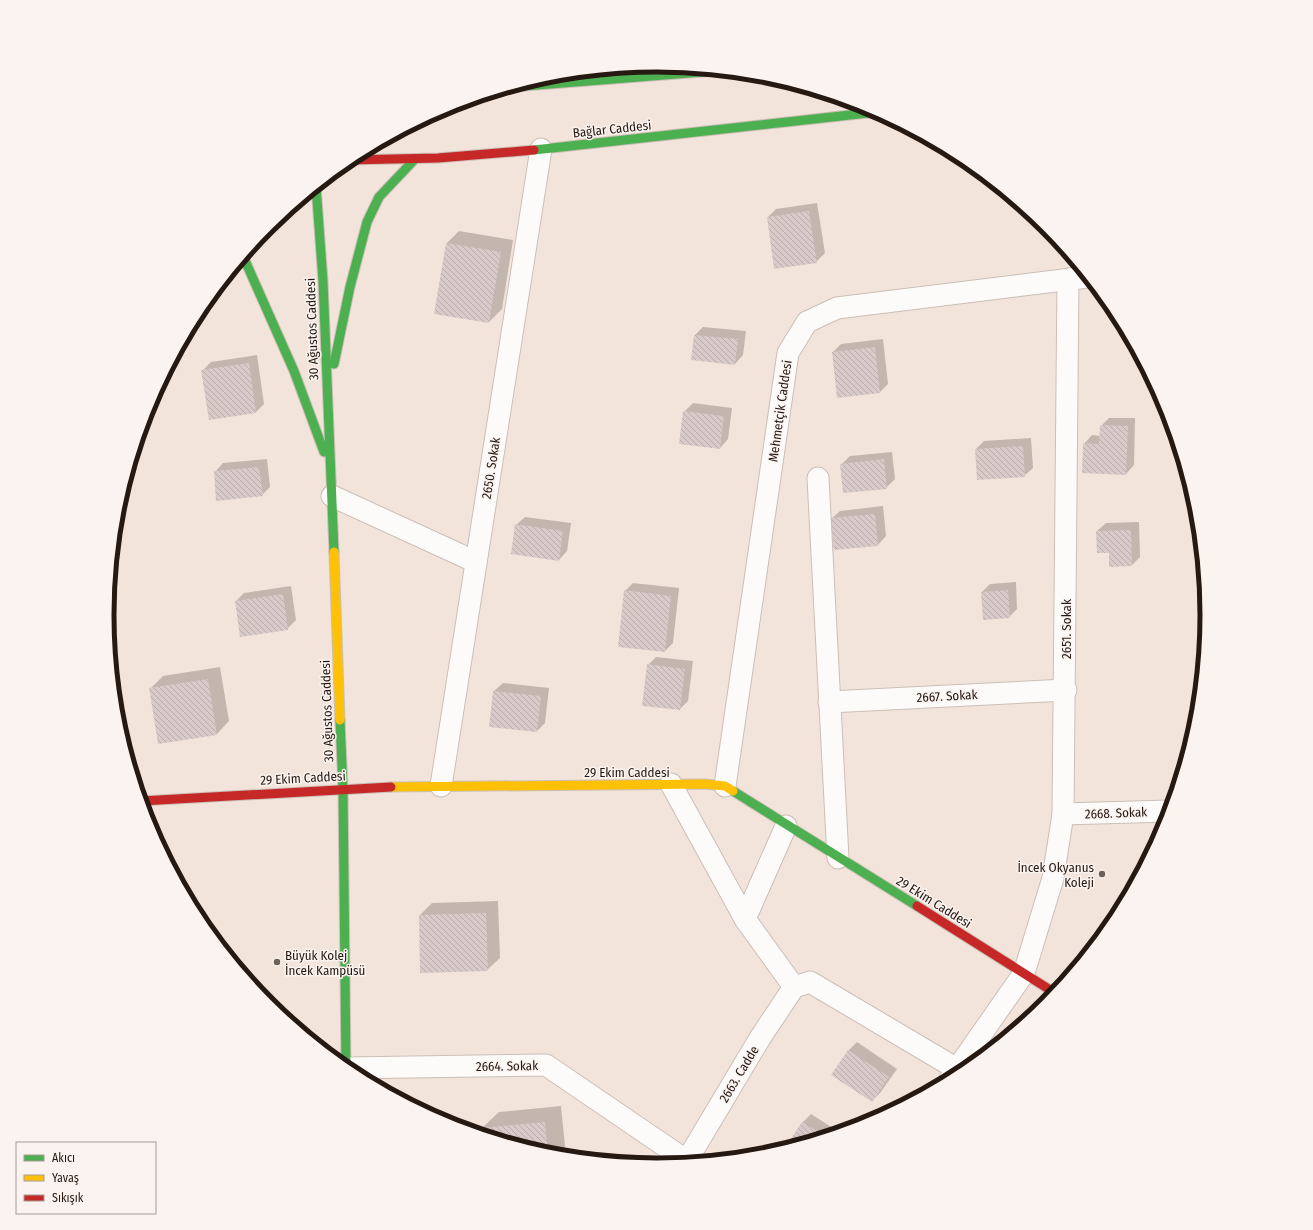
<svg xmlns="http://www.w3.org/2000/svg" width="1313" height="1230" font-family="'Fira Sans Condensed',sans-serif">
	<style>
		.shadow { fill: #0003 }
		.building { fill: url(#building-back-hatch) }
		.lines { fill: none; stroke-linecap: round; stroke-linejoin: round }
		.street-casing { stroke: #cbbfb7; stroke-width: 23 }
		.fast-casing { stroke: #cbbfb7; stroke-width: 11 }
		.slow-casing { stroke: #cbbfb7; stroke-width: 11 }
		.jam-casing { stroke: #cbbfb7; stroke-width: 11 }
		.street { stroke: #fdfbfa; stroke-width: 21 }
		.fast { stroke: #4caf50; stroke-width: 9 }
		.slow { stroke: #ffc107; stroke-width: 9 }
		.jam { stroke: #c62828; stroke-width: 9 }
		.poi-dot { fill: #6d6058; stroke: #faf3ef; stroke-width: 1.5 }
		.labels { text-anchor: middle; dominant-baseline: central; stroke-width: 3; stroke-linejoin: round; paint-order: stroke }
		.street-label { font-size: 13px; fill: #251912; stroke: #faf3ef }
		.poi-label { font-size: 13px; fill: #251912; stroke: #faf3ef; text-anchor: end }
		.rim { fill: none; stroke: #251912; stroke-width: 5 }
	</style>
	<defs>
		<pattern id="building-back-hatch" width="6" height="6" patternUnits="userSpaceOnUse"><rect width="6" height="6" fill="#d8cac9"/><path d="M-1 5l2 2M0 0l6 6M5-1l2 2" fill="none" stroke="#b9adac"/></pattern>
	</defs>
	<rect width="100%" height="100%" fill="#f3e4db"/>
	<g class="shadow">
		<path d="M817 203 825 253 816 262 768 217 776 209Z"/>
		<path d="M459 231 513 240 502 309 489 322 446 244Z"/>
		<path d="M703 327 746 331 743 355 735 364 692 359 695 335Z"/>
		<path d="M883 339 888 384 880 392 833 352 841 344Z"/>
		<path d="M257 355 264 404 256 412 203 370 211 362Z"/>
		<path d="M693 403 732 408 728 439 720 448 684 412Z"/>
		<path d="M1109 418H1135L1134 465 1126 474 1084 444 1092 435 1100 436 1101 426Z"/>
		<path d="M139 435 140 442 136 446Z"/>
		<path d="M1031 438 1033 468 1024 476 976 449 984 441Z"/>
		<path d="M892 452 895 479 886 488 841 465 850 456Z"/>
		<path d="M267 459 270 487 262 495 215 472 223 463Z"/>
		<path d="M883 506 886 536 878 545 831 519 840 511Z"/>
		<path d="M525 517 571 523 567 551 559 560 516 525Z"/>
		<path d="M1139 522 1140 557 1132 565 1110 552 1097 531 1106 523Z"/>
		<path d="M1016 582 1017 609 1009 617 982 592 990 584Z"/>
		<path d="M633 583 679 588 673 643 665 651 625 591Z"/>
		<path d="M291 586 296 620 287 629 236 601 244 593Z"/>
		<path d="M656 657 693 661 688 701 680 709 648 665Z"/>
		<path d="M220 667 229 721 217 734 151 688 163 676Z"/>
		<path d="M503 683 549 688 545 723 537 731 494 691Z"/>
		<path d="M498 901 500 958 487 970 420 915 432 903Z"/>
		<path d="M857 1042 897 1069 880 1093 872 1101 833 1074 849 1050Z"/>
		<path d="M561 1106 566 1156 549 1154 483 1134 482 1128 499 1112Z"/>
		<path d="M811 1114 839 1132 787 1147 803 1122Z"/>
	</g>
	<g class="building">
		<path d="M809 211 817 263 774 269 767 217Z"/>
		<path d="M446 243 501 252 489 323 434 314Z"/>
		<path d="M694 335 738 339 735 365 691 360Z"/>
		<path d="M875 347 880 393 837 398 832 352Z"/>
		<path d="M249 363 256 413 209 420 201 370Z"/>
		<path d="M683 411 724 416 720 449 679 444Z"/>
		<path d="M1100 425 1128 426 1126 475 1082 473 1083 443 1099 444Z"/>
		<path d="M1023 446 1025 477 977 480 975 449Z"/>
		<path d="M884 459 887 489 843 493 840 464Z"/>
		<path d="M259 467 263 496 216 501 214 471Z"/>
		<path d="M875 514 878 546 834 550 830 518Z"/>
		<path d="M515 524 563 531 559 561 511 554Z"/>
		<path d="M1131 530 1132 566 1109 567V553H1097L1096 531Z"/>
		<path d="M624 590 671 596 665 652 618 647Z"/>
		<path d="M1008 590 1010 618 983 620 981 592Z"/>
		<path d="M283 594 288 630 240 637 235 601Z"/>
		<path d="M647 664 685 669 680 710 642 706Z"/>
		<path d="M208 679 217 735 158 744 149 688Z"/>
		<path d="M493 691 541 696 537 732 489 727Z"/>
		<path d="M486 913 488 971 420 973 419 915Z"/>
		<path d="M848 1050 889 1077 872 1102 831 1075Z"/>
		<path d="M545 1122 548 1154 482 1134 481 1128Z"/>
		<path d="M802 1122 825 1136 785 1148Z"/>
	</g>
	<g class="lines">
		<g class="street-casing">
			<g id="street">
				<path d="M818 478 838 858"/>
				<path d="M332 496 476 562"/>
				<path d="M829 702 1066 690"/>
				<path d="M671 784 745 919 794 987"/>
				<path d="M441 786 541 149"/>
				<path d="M725 786 788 353 807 322 837 308 1087 277"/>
				<path d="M1063 814 1169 811"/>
				<path d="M745 919 786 826"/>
				<path d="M794 987 810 982 957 1069"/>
				<path d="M346 1068 546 1065 687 1161"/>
				<path d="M950 1079 1024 973 1053 878 1063 814 1068 279"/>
				<path d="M686 1162 760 1038 794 987"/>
			</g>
		</g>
		<g class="fast-casing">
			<g id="fast">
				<path d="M512 87 715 71"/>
				<path d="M534 150 877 112"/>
				<path d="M316 186 323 281 334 552"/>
				<path d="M243 256 294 371 324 452"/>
				<path d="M334 364 350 287 367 222 379 197 415 159"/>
				<path d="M340 720 343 789 346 1069"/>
				<path d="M733 791 917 906"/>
			</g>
		</g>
		<g class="slow-casing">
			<g id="slow">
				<path d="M334 552 340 720"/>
				<path d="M391 787 705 784 725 786 733 791"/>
			</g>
		</g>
		<g class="jam-casing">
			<g id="jam">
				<path d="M348 160 438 158 534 150"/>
				<path d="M141 801 391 787"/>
				<path d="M917 906 1055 993"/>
			</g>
		</g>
		<use href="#street" class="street"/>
		<use href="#fast" class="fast"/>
		<use href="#slow" class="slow"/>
		<use href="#jam" class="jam"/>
	</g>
	<g class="poi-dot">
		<circle cx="1102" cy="874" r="4"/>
		<circle cx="277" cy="962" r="4"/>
	</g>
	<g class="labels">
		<g class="street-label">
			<text transform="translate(612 129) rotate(-6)">Bağlar Caddesi</text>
			<text transform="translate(312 329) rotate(-92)">30 Ağustos Caddesi</text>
			<text transform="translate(780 411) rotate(-82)">Mehmetçik Caddesi</text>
			<text transform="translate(491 468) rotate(-81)">2650. Sokak</text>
			<text transform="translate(1066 629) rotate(-90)">2651. Sokak</text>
			<text transform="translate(947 696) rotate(-3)">2667. Sokak</text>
			<text transform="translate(327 711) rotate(-92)">30 Ağustos Caddesi</text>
			<text x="627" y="772">29 Ekim Caddesi</text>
			<text transform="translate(303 778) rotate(-3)">29 Ekim Caddesi</text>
			<text transform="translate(1116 813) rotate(-2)">2668. Sokak</text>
			<text transform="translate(934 902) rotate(32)">29 Ekim Caddesi</text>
			<text transform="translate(507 1066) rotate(-1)">2664. Sokak</text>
			<text transform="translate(739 1074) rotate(-59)">2663. Cadde</text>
		</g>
		<g class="poi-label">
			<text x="1094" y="867">İncek Okyanus<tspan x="1094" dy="15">Koleji</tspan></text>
			<text x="285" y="955" text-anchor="start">Büyük Kolej<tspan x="285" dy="15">İncek Kampüsü</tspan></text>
		</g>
	</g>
	<path d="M0 0H1313V1230H0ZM114 615a543 543 0 1 1 1086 0a543 543 0 1 1-1086 0Z" fill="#faf3ef" fill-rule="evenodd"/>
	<path class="rim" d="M114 615a543 543 0 1 1 1086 0a543 543 0 1 1-1086 0Z"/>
	<rect x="16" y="1142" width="140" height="72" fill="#faf3ef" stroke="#a59c97"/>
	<rect x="24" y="1155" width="20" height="6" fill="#4caf50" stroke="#a59c97"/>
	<text x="52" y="1162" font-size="12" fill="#251912">Akıcı</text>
	<rect x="24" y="1175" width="20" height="6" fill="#ffc107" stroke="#a59c97"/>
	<text x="52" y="1182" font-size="12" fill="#251912">Yavaş</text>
	<rect x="24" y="1195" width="20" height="6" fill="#c62828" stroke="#a59c97"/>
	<text x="52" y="1202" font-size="12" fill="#251912">Sıkışık</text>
</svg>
